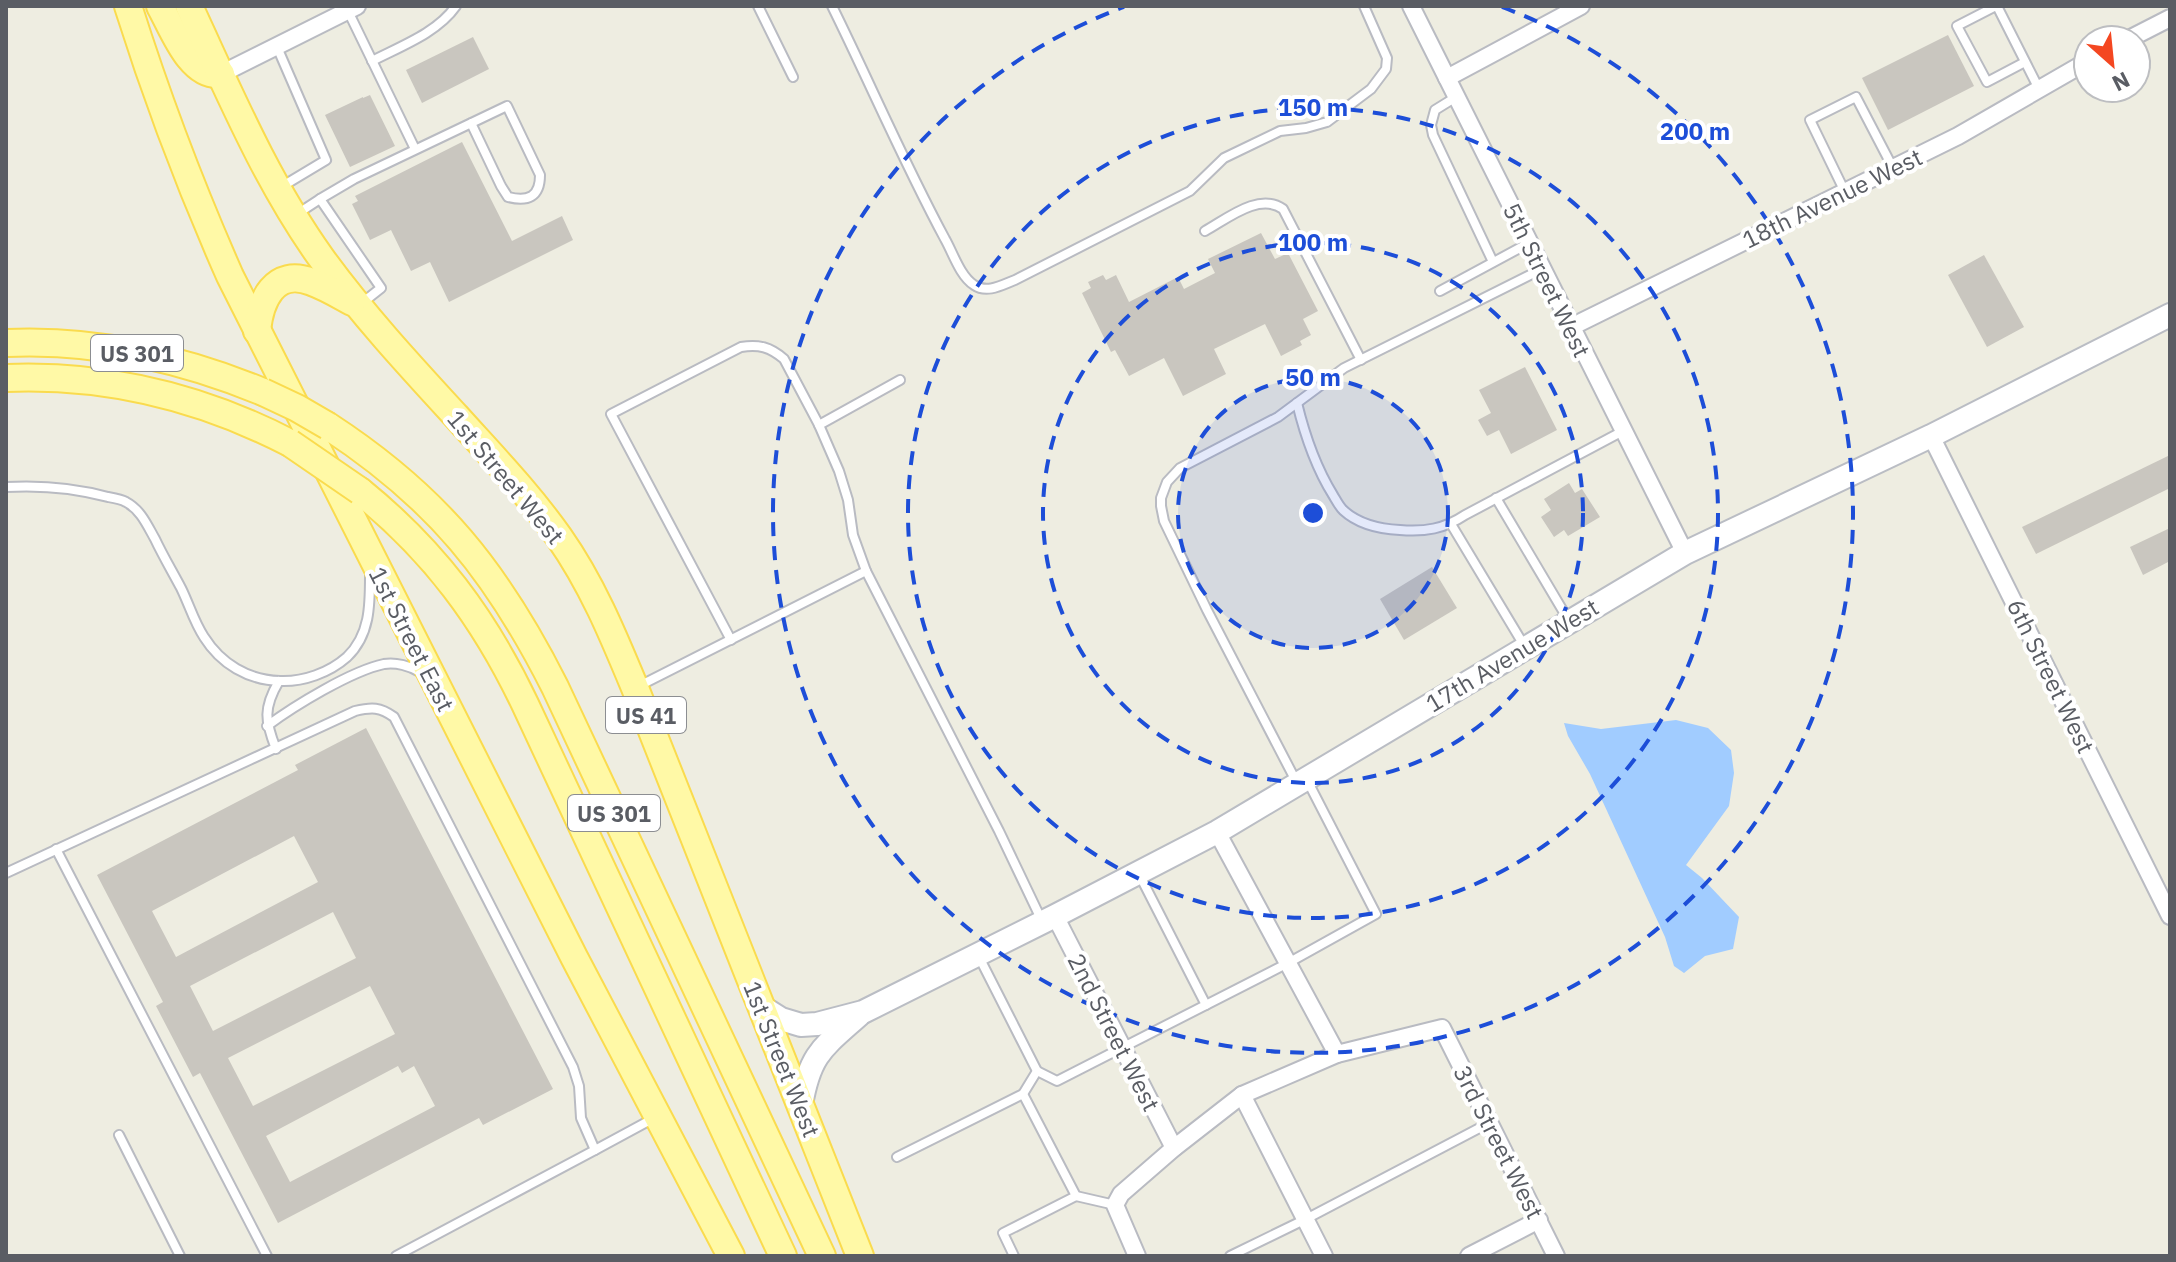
<svg xmlns="http://www.w3.org/2000/svg" width="2176" height="1262" font-family="'IBM Plex Sans',sans-serif">
	<style>
		.water { fill: #a1ccff }
		.building { fill: #c9c6bf; fill-rule: evenodd }
		.lines { fill: none; stroke-linecap: round; stroke-linejoin: round }
		.lane-casing { stroke: #b9bbc2; stroke-width: 12 }
		.street-casing { stroke: #b9bbc2; stroke-width: 20 }
		.secondary-casing { stroke: #babdc4; stroke-width: 26 }
		.primary-casing { stroke: #fadb4e; stroke-width: 30 }
		.lane { stroke: #fff; stroke-width: 8 }
		.street { stroke: #fff; stroke-width: 16 }
		.secondary { stroke: #fff; stroke-width: 22 }
		.primary { stroke: #fff9a6; stroke-width: 26 }
		.primary-bridge-casing { stroke: #fadb4e; stroke-width: 30; stroke-linecap: butt }
		.primary-bridge { stroke: #fff9a6; stroke-width: 26 }
		.ring { fill: none; stroke: #1d4ed8; stroke-width: 4; stroke-dasharray: 14 10 }
		.labels { text-anchor: middle; dominant-baseline: central; stroke-width: 8; stroke-linejoin: round; paint-order: stroke }
		.shield { fill: #fff; stroke: #8c8e92; stroke-width: 2 }
		.shield-label { font-size: 22px; font-weight: bold; fill: #5a5d64 }
		.street-label { font-size: 24px; fill: #5a5d64; stroke: #fff }
		.centre { fill: #1d4ed8; stroke: #fff; stroke-width: 4 }
		.ring-label { font-size: 24px; text-anchor: middle; font-weight: bold; fill: #1d4ed8; stroke: #fff; stroke-width: 8; stroke-linejoin: round; paint-order: stroke }
	</style>
	<rect width="100%" height="100%" fill="#eeede1"/>
	<path class="water" d="M1676 720 1708 728 1731 750 1734 773 1729 806 1686 865 1702 878 1739 917 1733 949 1705 956 1684 973 1674 966 1665 937 1590 774 1568 736 1564 723 1601 729Z"/>
	<g class="building">
		<path d="M1948 35 1974 86 1888 130 1862 78Z"/>
		<path d="M473 37 489 69 422 103 406 70Z"/>
		<path d="M370 95 395 146 350 167 325 115 363 97V98Z"/>
		<path d="M462 142 512 241 562 216 573 240 449 302 430 262 411 271 391 230 370 240 352 204 358 201 355 196Z"/>
		<path d="M1261 233 1275 259 1288 253 1318 311 1303 319 1311 335 1300 341 1302 345 1281 356 1265 324 1214 349 1226 374 1183 396 1164 358 1129 376 1115 350 1111 352 1082 293 1091 288 1088 282 1103 275 1106 280 1116 275 1129 302 1178 277 1184 289 1215 273 1208 259Z"/>
		<path d="M1984 255 2024 327 1987 347 1948 275Z"/>
		<path d="M1525 367 1557 430 1511 454 1499 430 1487 436 1478 420 1491 413 1479 390Z"/>
		<path d="M2170 455V488L2036 554 2022 527Z"/>
		<path d="M1569 483 1575 493 1582 489 1600 517 1568 536 1564 530 1554 537 1541 517 1551 510 1544 499Z"/>
		<path d="M2170 528V561L2143 575 2130 547Z"/>
		<path d="M1432 567 1457 608 1404 640 1380 599Z"/>
		<path d="M366 728 553 1089 483 1125 479 1118 278 1223 200 1073 193 1077 156 1006 163 1002 97 875 298 770 295 765ZM294 836 318 882 176 957 152 911ZM333 912 356 958 213 1031 190 986ZM370 986 395 1034 253 1106 228 1058ZM398 1066 402 1073 414 1066 435 1106 290 1182 266 1136Z"/>
	</g>
	<g class="lines">
		<g class="lane-casing">
			<g id="lane">
				<path d="M758 6 793 77"/>
				<path d="M832 6C870 83 904 163 945 239 953 253 960 276 974 285 987 294 1002 285 1015 280L1190 191 1224 158 1280 131 1306 128 1327 122 1371 89 1386 69 1387 58 1364 6"/>
				<path d="M1996 6 1957 26 1987 82 2025 62"/>
				<path d="M1997 6 2039 89"/>
				<path d="M348 11 415 149"/>
				<path d="M277 47 326 160 281 187"/>
				<path d="M372 61C401 46 437 33 456 6"/>
				<path d="M1456 97 1435 110 1431 125 1433 135 1493 262"/>
				<path d="M1845 192 1810 120 1856 97 1893 168"/>
				<path d="M320 199 354 179 507 106 540 175C540 197 528 202 508 197L501 186 471 123"/>
				<path d="M297 214 320 199 381 288 362 303"/>
				<path d="M1205 231C1227 219 1259 192 1283 209L1361 360"/>
				<path d="M1440 291 1529 243"/>
				<path d="M1297 403C1305 436 1315 466 1333 495 1336 500 1339 506 1343 510 1358 524 1380 529 1400 530 1425 532 1444 529 1465 515L1623 431"/>
				<path d="M819 425 900 380"/>
				<path d="M6 487C41 485 75 488 108 497 114 498 121 499 126 502 141 510 147 525 155 539 163 556 172 571 181 588 189 604 194 622 204 637 221 664 248 680 280 681 303 682 329 673 347 657 371 634 370 603 370 572"/>
				<path d="M1496 498 1569 621"/>
				<path d="M1451 524 1525 647"/>
				<path d="M731 640 611 414 741 347C759 344 770 347 784 359L819 425 839 471 848 500 853 535 866 571 999 831 1042 921"/>
				<path d="M639 686 866 571"/>
				<path d="M267 726C294 706 351 671 384 664 396 662 410 666 420 672"/>
				<path d="M276 749C265 721 263 708 279 681"/>
				<path d="M1297 783 1207 610 1164 521 1161 506V498L1167 482 1180 468 1278 417 1344 368 1542 269"/>
				<path d="M56 849 267 1256"/>
				<path d="M6 873 355 711C372 707 380 707 394 717L573 1067 579 1086 581 1118 595 1150 656 1117"/>
				<path d="M1139 874 1206 1005"/>
				<path d="M978 955 1037 1071 1057 1081 1288 963 1376 914 1307 780"/>
				<path d="M1023 1094 1037 1071"/>
				<path d="M119 1135 180 1256"/>
				<path d="M897 1157 1023 1094 1076 1196 1115 1205"/>
				<path d="M396 1256 595 1150"/>
				<path d="M1014 1256 1003 1233 1076 1196"/>
				<path d="M1230 1256 1306 1219 1489 1123"/>
			</g>
		</g>
		<g class="street-casing">
			<g id="street">
				<path d="M1411 6 1685 553"/>
				<path d="M2127 40 2170 18"/>
				<path d="M221 74 357 6"/>
				<path d="M1447 78 1581 6"/>
				<path d="M1571 327 1958 136 2088 61"/>
				<path d="M1931 436 2170 916"/>
				<path d="M1217 832 1337 1054"/>
				<path d="M1055 916 1174 1148"/>
				<path d="M1242 1095 1324 1256"/>
				<path d="M1137 1256 1115 1205 1121 1194 1174 1148 1242 1095 1337 1054 1442 1028 1556 1256"/>
				<path d="M1469 1256 1539 1220"/>
			</g>
		</g>
		<g class="secondary-casing">
			<g id="secondary">
				<path d="M762 1007 781 1019 801 1025 817 1024 863 1012 1055 916 1217 832 1685 553 1931 436 2170 315"/>
				<path d="M801 1105C810 1054 822 1048 859 1015"/>
			</g>
		</g>
		<g class="primary-casing">
			<g id="primary">
				<path d="M128 6C157 98 191 188 230 276L574 957 731 1256"/>
				<path d="M160 6C173 29 190 78 221 74"/>
				<path d="M189 6C229 92 266 181 322 259 362 314 410 366 456 416 491 455 528 493 559 537 592 584 613 635 635 688L860 1256"/>
				<path d="M257 331C260 301 274 267 312 282 326 287 339 295 352 302"/>
				<path d="M6 343C95 339 181 358 263 392"/>
				<path d="M6 378C106 374 201 397 290 443"/>
				<path d="M328 426C437 497 497 572 555 687L822 1256"/>
				<path d="M360 491C434 551 484 618 525 704L783 1256"/>
			</g>
		</g>
		<use href="#lane" class="lane"/>
		<use href="#street" class="street"/>
		<use href="#secondary" class="secondary"/>
		<use href="#primary" class="primary"/>
		<g class="primary-bridge-casing">
			<g id="primary-bridge">
				<path d="M263 392 297 408 328 426"/>
				<path d="M290 443 360 491"/>
			</g>
		</g>
		<use href="#primary-bridge" class="primary-bridge"/>
	</g>
	<circle cx="1313" cy="513" r="135" fill="#1d4ed8" fill-opacity=".12"/>
	<g class="ring">
		<circle cx="1313" cy="513" r="135"/>
		<circle cx="1313" cy="513" r="270"/>
		<circle cx="1313" cy="513" r="405"/>
		<path d="M1502 7A540 540 0 1 1 1124 7"/>
	</g>
	<g class="labels">
		<g class="shield">
			<rect x="91" y="335" width="92" height="36" rx="6"/>
			<rect x="606" y="697" width="80" height="36" rx="6"/>
			<rect x="568" y="795" width="92" height="36" rx="6"/>
		</g>
		<g class="shield-label">
			<text x="137" y="353">US 301</text>
			<text x="646" y="715">US 41</text>
			<text x="614" y="813">US 301</text>
		</g>
		<g class="street-label">
			<text transform="translate(1832 198) rotate(-26)">18th Avenue West</text>
			<text transform="translate(1547 280) rotate(64)">5th Street West</text>
			<text transform="translate(506 477) rotate(50)">1st Street West</text>
			<text transform="translate(412 639) rotate(63)">1st Street East</text>
			<text transform="translate(1512 655) rotate(-31)">17th Avenue West</text>
			<text transform="translate(2051 676) rotate(64)">6th Street West</text>
			<text transform="translate(1114 1032) rotate(63)">2nd Street West</text>
			<text transform="translate(782 1059) rotate(68)">1st Street West</text>
			<text transform="translate(1499 1142) rotate(63)">3rd Street West</text>
		</g>
	</g>
	<circle cx="1313" cy="513" r="12" class="centre"/>
	<g class="ring-label">
		<text x="1313" y="116">150 m</text>
		<text x="1695" y="140">200 m</text>
		<text x="1313" y="251">100 m</text>
		<text x="1313" y="386">50 m</text>
	</g>
	<rect width="2176" height="1262" fill="none" stroke="#5a5d64" stroke-width="16"/>
	<g transform="translate(2112 64) rotate(153)"><circle r="38" fill="#ffffff" stroke="#bdbec1" stroke-width="2"/>
	<path d="M0-6L14 30L0 20L-14 30Z" fill="#f44721"/>
	<text y="-12" font-size="22" font-weight="bold" text-anchor="middle" fill="#5a5d64">N</text>
	</g>
</svg>
